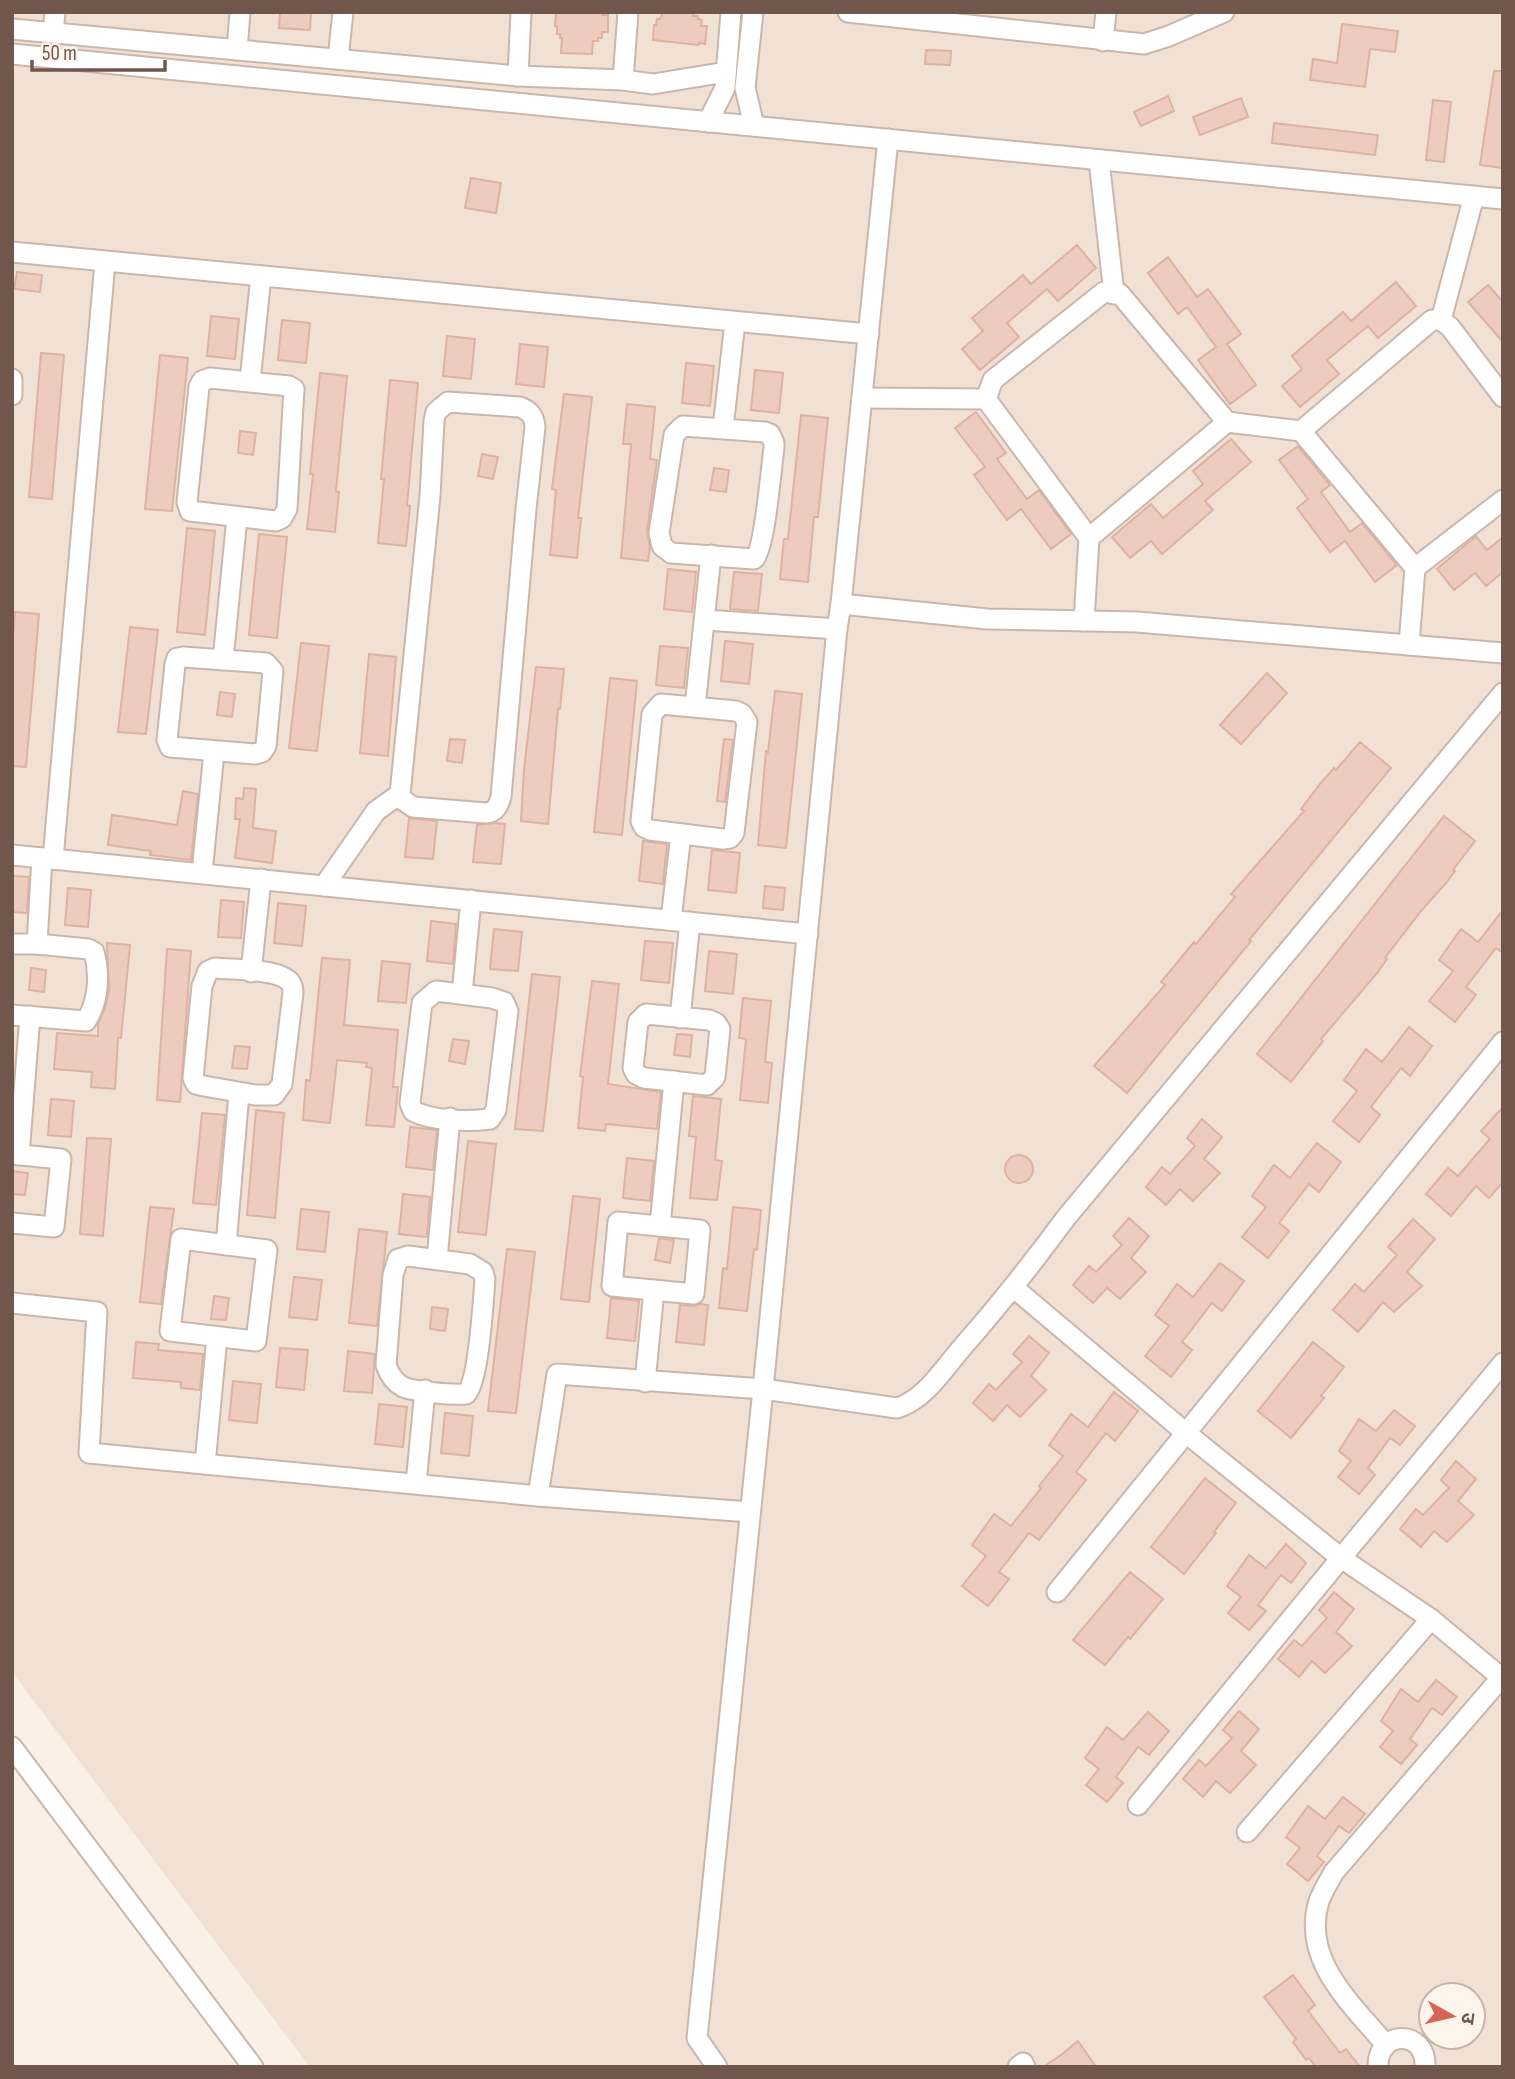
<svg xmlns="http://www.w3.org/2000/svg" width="1515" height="2079" font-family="'Sofia Sans Condensed','Noto Sans Devanagari',sans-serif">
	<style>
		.residential { fill: #f1e1d4; fill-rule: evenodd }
		.building { fill: #edccbf; stroke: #deb2a1; stroke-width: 2 }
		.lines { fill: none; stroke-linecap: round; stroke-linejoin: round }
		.minor-casing { stroke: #cab7ac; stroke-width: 23 }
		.minor { stroke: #fff; stroke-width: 19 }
	</style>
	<rect width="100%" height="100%" fill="#faf0e5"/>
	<path class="residential" d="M12 12H1503V2067H310L12 1672ZM1431 1995H1473V2037H1431Z"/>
	<g class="building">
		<path d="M280 12H311L310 30 279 28Z"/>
		<path d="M556 12H602V15H608V32H602V38H598V41H593L592 54 561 53 562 38H560V34H557V27L555 26Z"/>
		<path d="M663 12H694L693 16H698V19L702 20 701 26H707L705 44 699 43V45L653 40 654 25H656L657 19H660Z"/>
		<path d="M1342 24 1398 31 1395 52 1370 49 1365 87 1310 80 1313 59 1337 63Z"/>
		<path d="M926 50 951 51 950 65 925 64Z"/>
		<path d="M1494 71H1503V168L1480 165Z"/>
		<path d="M1168 96 1174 111 1141 126 1134 112Z"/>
		<path d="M1241 98 1248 117 1200 135 1193 117Z"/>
		<path d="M1433 100 1451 102 1444 162 1426 160Z"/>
		<path d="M1274 123 1378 135 1375 155 1272 143Z"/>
		<path d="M471 178 501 183 496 213 465 208Z"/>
		<path d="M1077 245 1096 268 1058 301 1047 289 1007 323 1019 337 980 370 962 349 983 331 972 318 1023 275 1031 284Z"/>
		<path d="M1168 257 1197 297 1208 289 1241 334 1227 344 1256 385 1230 404 1198 360 1216 347 1187 307 1178 314 1148 273Z"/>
		<path d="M17 272 42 275 40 292 14 289Z"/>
		<path d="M1396 282 1416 306 1378 338 1368 326 1327 360 1339 374 1300 407 1282 386 1302 369 1292 356 1343 312 1351 321Z"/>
		<path d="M1488 285 1503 302V342L1468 302Z"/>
		<path d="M211 316 239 319 235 359 207 356Z"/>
		<path d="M282 320 310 323 306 363 278 360Z"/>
		<path d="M447 336 475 339 471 379 443 376Z"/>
		<path d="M520 344 548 347 544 387 516 384Z"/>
		<path d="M41 353 64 355 52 499 29 497Z"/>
		<path d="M160 355 188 358 172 511 145 509Z"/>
		<path d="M686 363 714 366 710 406 682 403Z"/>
		<path d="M755 370 783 373 779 413 751 410Z"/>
		<path d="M320 373 347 376 336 491 339 492 335 532 307 529 313 474H310Z"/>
		<path d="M390 380 418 383 407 505 410 506 406 546 378 543 384 479H381Z"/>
		<path d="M564 394 592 397 578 518H581L577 558 550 555 556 490 552 489Z"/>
		<path d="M627 404 655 407 650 459 657 460 647 531 650 547 648 561 621 558 631 444H623Z"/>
		<path d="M976 412 1006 453 997 459 1027 499 1039 490 1071 534 1051 549 1021 509 1007 520 974 475 985 467 955 428Z"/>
		<path d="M801 415 828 418 818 517H814L808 582 780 579 784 539H788Z"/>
		<path d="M240 431 256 433 253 455 238 453Z"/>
		<path d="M1231 439 1251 462 1205 501 1213 510 1162 554 1151 541 1130 558 1112 537 1151 504 1163 518 1203 484 1193 471Z"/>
		<path d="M1298 446 1330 485 1321 492 1350 532 1362 523 1397 565 1375 582 1345 541 1330 552 1297 508 1308 499 1279 460Z"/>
		<path d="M482 454 498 457 493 479 478 476Z"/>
		<path d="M714 468 729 470 726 492 710 490Z"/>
		<path d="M187 528 215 531 205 635 177 632Z"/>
		<path d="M259 534 287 537 277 638 249 635Z"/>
		<path d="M1476 536 1487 550 1503 537V572L1486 586 1475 573 1454 590 1437 569Z"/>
		<path d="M668 569 696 572 692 612 664 609Z"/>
		<path d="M734 572 762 574 758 611 730 609Z"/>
		<path d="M15 612 39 614 26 767 12 766V651Z"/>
		<path d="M130 627 158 630 146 734 118 732Z"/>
		<path d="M725 641 753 644 749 684 721 681Z"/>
		<path d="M301 643 329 646 317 751 289 748Z"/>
		<path d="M660 646 688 648 684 688 656 685Z"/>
		<path d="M369 654 396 657 388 756 360 753Z"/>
		<path d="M536 667 564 669 560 709H558L548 824 521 821 524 769Z"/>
		<path d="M1267 673 1287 693 1241 744 1220 725Z"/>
		<path d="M610 678 637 681 622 835 594 832Z"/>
		<path d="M775 691 802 694 786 848 758 845 766 751 768 752Z"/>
		<path d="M220 692 235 694 232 717 217 715Z"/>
		<path d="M450 739 465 740 462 763 447 761Z"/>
		<path d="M724 739 733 740 725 802 717 801Z"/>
		<path d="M1360 742 1391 768 1249 940 1251 941 1127 1093 1094 1066 1165 985 1161 982 1194 942 1196 944 1235 897 1231 894 1304 811 1301 809 1320 784 1334 768 1336 770Z"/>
		<path d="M244 788 256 789 253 828 276 831 272 863 235 858 240 819H235L236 798 243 799Z"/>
		<path d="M183 791 198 794 191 860 150 855 151 851 108 845 112 815 177 825Z"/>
		<path d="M1444 816 1475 841 1453 870 1455 871 1446 883 1421 911 1385 958 1387 959 1378 972 1321 1039 1323 1041 1291 1082 1257 1054Z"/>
		<path d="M409 818 437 821 433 859 405 857Z"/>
		<path d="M495 823 505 824 501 864 473 862 477 825Z"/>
		<path d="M643 841 667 844 663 884 639 881Z"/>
		<path d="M712 850 740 853 736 893 708 890Z"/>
		<path d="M12 876 29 877 27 913 12 912Z"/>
		<path d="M765 886 785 888 783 910 763 908Z"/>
		<path d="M68 888 91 890 88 927 65 925Z"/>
		<path d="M221 900 244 902 241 938 218 937Z"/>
		<path d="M278 903 306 906 302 946 274 943Z"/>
		<path d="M1503 910V953L1496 948 1466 987 1476 995 1455 1022 1429 1001 1453 971 1439 960 1461 929 1478 942Z"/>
		<path d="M431 921 456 924 453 964 427 961Z"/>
		<path d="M494 929 522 932 518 971 490 969Z"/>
		<path d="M645 941 673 943 669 983 641 980Z"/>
		<path d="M107 943 130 945 121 1038H118L115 1089 91 1087 92 1072 54 1069 57 1033 98 1036V1024L105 1008 109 989Z"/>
		<path d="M167 949 191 951 180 1102 157 1100Z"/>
		<path d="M709 951 737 954 733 994 705 991Z"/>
		<path d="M322 958 350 960 344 1025 398 1030 393 1087H398L394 1127 366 1125 372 1068 366 1067 367 1063 337 1060 330 1123 303 1120 306 1080 310 1081Z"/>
		<path d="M382 961 410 964 406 1003 378 1001Z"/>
		<path d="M31 968 46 970 44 992 29 990Z"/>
		<path d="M532 974 560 977 543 1131 515 1129Z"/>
		<path d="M592 981 619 984 608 1084 661 1092 657 1129 606 1124 605 1131 578 1128 583 1077 580 1076Z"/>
		<path d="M743 998 771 1001 765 1062 772 1063 768 1103 740 1100 746 1039 739 1038Z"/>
		<path d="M1409 1027 1432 1046 1410 1076 1401 1068 1371 1107 1380 1115 1359 1142 1333 1121 1357 1091 1344 1080 1366 1049 1382 1062Z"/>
		<path d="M677 1034 692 1035 690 1057 674 1055Z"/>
		<path d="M453 1039 469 1041 465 1064 449 1061Z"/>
		<path d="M235 1046 250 1047 247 1069 232 1068Z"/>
		<path d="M693 1096 721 1099 715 1160 722 1161 717 1200 690 1198 696 1137 689 1136Z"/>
		<path d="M51 1099 74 1101 71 1137 48 1135Z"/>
		<path d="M1503 1107V1182L1489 1198 1476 1186 1451 1216 1426 1194 1448 1168 1458 1176 1490 1139 1481 1131Z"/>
		<path d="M256 1110 284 1113 275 1218 247 1215Z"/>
		<path d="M202 1113 225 1115 216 1205 193 1203Z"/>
		<path d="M1202 1119 1222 1137 1204 1159 1220 1173 1193 1201 1180 1189 1166 1205 1146 1187 1162 1167 1170 1174 1195 1146 1187 1138Z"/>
		<path d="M410 1127 437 1130 433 1170 406 1167Z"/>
		<path d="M87 1138 111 1139 103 1236 80 1234Z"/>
		<path d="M468 1141 496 1144 486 1235 458 1232Z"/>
		<path d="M1317 1143 1341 1162 1319 1192 1309 1184 1279 1223 1289 1231 1268 1258 1242 1237 1266 1207 1252 1196 1274 1165 1290 1178Z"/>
		<circle cx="1019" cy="1169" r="14"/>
		<path d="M627 1158 654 1161 650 1201 623 1198Z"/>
		<path d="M12 1171 28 1173 25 1195 12 1194Z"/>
		<path d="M403 1194 430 1197 427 1237 399 1234Z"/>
		<path d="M573 1196 600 1199 589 1302 561 1299Z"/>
		<path d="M150 1207 174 1209 161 1304 140 1302Z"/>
		<path d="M733 1207 761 1210 757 1250 754 1249 747 1311 719 1308 723 1268 727 1269Z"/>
		<path d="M301 1209 329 1212 325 1252 297 1249Z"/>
		<path d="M1129 1218 1149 1236 1131 1258 1146 1272 1120 1299 1107 1288 1093 1303 1073 1285 1089 1266 1096 1272 1122 1245 1113 1236Z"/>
		<path d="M1413 1219 1435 1239 1407 1272 1422 1286 1394 1312 1383 1302 1358 1332 1333 1310 1355 1284 1364 1292 1397 1255 1388 1247Z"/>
		<path d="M359 1229 387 1232 377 1326 349 1323Z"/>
		<path d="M659 1238 674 1240 670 1263 655 1260Z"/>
		<path d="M507 1249 535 1252 516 1413 488 1411Z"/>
		<path d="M1220 1263 1244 1281 1222 1311 1212 1303 1182 1342 1192 1350 1171 1377 1145 1356 1169 1326 1155 1315 1177 1284 1193 1297Z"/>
		<path d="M294 1277 322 1280 317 1320 289 1317Z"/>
		<path d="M214 1296 229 1298 226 1320 211 1319Z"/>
		<path d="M611 1298 639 1301 635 1341 607 1338Z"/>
		<path d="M701 1304 708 1305 704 1345 676 1342 680 1305 693 1306Z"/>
		<path d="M432 1307 448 1309 445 1331 430 1329Z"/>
		<path d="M1029 1336 1049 1353 1031 1376 1046 1390 1020 1417 1007 1405 993 1421 973 1403 989 1384 996 1390 1022 1362 1013 1354Z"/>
		<path d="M136 1342 159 1344 158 1350 203 1354 200 1390 181 1388V1382L133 1378Z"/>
		<path d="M1313 1342 1344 1367 1321 1396 1324 1398 1291 1438 1258 1411Z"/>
		<path d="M280 1348 308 1350 304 1390 276 1387Z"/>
		<path d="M348 1351 375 1354 372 1393 344 1391Z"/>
		<path d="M233 1381 261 1384 257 1423 229 1420Z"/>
		<path d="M1114 1392 1138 1411 1115 1441 1106 1433 1076 1472 1086 1480 1039 1540 1029 1533 999 1572 1009 1579 988 1606 962 1586 986 1556 972 1545 994 1514 1011 1526 1041 1488 1039 1486 1063 1456 1049 1445 1071 1414 1088 1427Z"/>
		<path d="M379 1404 407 1407 403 1447 375 1444Z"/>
		<path d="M1394 1410 1415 1426 1400 1445 1390 1438 1368 1468 1375 1475 1359 1494 1338 1477 1351 1461 1339 1451 1359 1419 1376 1431Z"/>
		<path d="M445 1413 473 1416 469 1456 441 1453Z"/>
		<path d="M1456 1461 1476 1479 1458 1501 1474 1515 1447 1542 1434 1531 1421 1547 1400 1529 1416 1509 1423 1515 1449 1488 1441 1480Z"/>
		<path d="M1205 1478 1236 1503 1214 1532 1216 1533 1184 1574 1151 1547Z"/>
		<path d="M1286 1544 1306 1563 1291 1583 1281 1575 1258 1605 1266 1611 1249 1630 1228 1613 1241 1597 1227 1586 1249 1555 1266 1568Z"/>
		<path d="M1130 1572 1163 1599 1130 1639 1128 1637 1105 1665 1073 1640Z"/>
		<path d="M1334 1592 1354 1609 1336 1632 1352 1646 1325 1673 1312 1661 1299 1677 1278 1659 1294 1640 1302 1646 1327 1618 1319 1610Z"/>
		<path d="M1436 1680 1457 1697 1442 1715 1432 1708 1410 1739 1417 1745 1401 1764 1380 1747 1393 1731 1381 1721 1401 1689 1418 1702Z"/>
		<path d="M1239 1711 1259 1729 1241 1751 1256 1765 1230 1793 1216 1781 1203 1797 1183 1779 1199 1760 1206 1766 1232 1738 1223 1730Z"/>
		<path d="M1148 1712 1169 1731 1149 1755 1138 1747 1116 1777 1123 1783 1107 1802 1086 1785 1099 1769 1085 1758 1107 1727 1123 1740Z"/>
		<path d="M1343 1797 1365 1814 1349 1833 1339 1826 1317 1856 1324 1862 1308 1881 1287 1864 1300 1848 1286 1837 1308 1806 1325 1819Z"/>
		<path d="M1293 1975 1315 2005 1308 2011 1340 2053 1346 2049 1360 2067H1316L1309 2058 1306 2060 1293 2042 1296 2039 1264 1997Z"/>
		<path d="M1078 2041 1096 2067H1043L1061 2055Z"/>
	</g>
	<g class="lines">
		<g class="minor-casing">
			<g id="minor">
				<path d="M753 12 745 88 754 126"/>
				<path d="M848 12 1144 44 1169 36 1224 12"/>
				<path d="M12 29 518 76 623 80 653 84 726 72"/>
				<path d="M53 33 55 12"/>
				<path d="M1103 41 1106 12"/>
				<path d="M237 50 240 12"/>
				<path d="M12 54 1503 199"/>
				<path d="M338 59 343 12"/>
				<path d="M518 76 521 12"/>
				<path d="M623 80 628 12"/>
				<path d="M708 122 725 88 731 12"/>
				<path d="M1099 160 1114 294"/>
				<path d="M12 252 869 334"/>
				<path d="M1441 320 1474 196"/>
				<path d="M210 378 289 386 294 389 287 509 282 518 276 521 190 511 187 502 199 387 202 381Z"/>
				<path d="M12 379V395"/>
				<path d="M250 381 261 276"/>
				<path d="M862 398 986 399"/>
				<path d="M448 402 520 407C530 411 534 416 535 427L526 509 501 797C498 806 496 812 486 813L413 807 403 800 400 794 430 496 434 421 436 412Z"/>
				<path d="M683 426 765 432 770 434 774 443V448C771 468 765 549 754 559L671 553 662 546 659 533 674 435Z"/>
				<path d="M723 428 735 322"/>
				<path d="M1301 431 1415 568"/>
				<path d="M1089 538 986 399 993 380 1104 292 1120 294 1227 422"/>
				<path d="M841 604 987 619 1137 622 1503 653"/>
				<path d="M705 620 837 629"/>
				<path d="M1084 621 1089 538 1227 422 1301 431 1432 320H1441L1450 327 1503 397"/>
				<path d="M1409 645 1415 568 1503 500"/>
				<path d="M183 657 266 663 273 671 266 746 262 752 255 754 170 747 167 740 175 664 177 658Z"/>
				<path d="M223 660 237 517"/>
				<path d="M661 704 736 711 742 714 747 722 734 833 730 838 723 839 650 830 644 827 641 821 652 714Z"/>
				<path d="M695 707 711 555"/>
				<path d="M12 855 808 934"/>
				<path d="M53 859 105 262"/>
				<path d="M202 873 214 752"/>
				<path d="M324 886 376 811 400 794"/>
				<path d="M671 920 681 834"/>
				<path d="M12 944H37L88 949 94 952C100 974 99 1001 86 1021L12 1015"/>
				<path d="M37 944 42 858"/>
				<path d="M215 968C232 970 278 968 290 982 292 985 293 989 293 993L282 1084 274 1095H255L204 1086 196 1084 193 1078 202 986 208 971Z"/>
				<path d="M251 972 261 879"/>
				<path d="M436 991 492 998 504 1002 508 1011 496 1110 490 1119C469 1122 432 1121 413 1111L410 1103 422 1003Z"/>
				<path d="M462 994 471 900"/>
				<path d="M646 1014 709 1020 716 1023 720 1029 715 1077 707 1085 644 1078 636 1074 633 1068 638 1022Z"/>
				<path d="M680 1018 690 922"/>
				<path d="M12 1154 61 1159 54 1227 12 1223"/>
				<path d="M19 1155 30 1016"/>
				<path d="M618 1222 700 1230 694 1294 612 1286Z"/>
				<path d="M660 1226 674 1081"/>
				<path d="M181 1239 267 1250 256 1341 170 1331Z"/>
				<path d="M226 1245 239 1093"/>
				<path d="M408 1256 470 1264 483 1272 485 1280C483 1302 479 1381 466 1394 451 1395 416 1392 403 1387 394 1382 389 1374 386 1365L393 1275 398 1259Z"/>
				<path d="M437 1259 450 1118"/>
				<path d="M1014 1288 1186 1433 1341 1558 1503 1363"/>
				<path d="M12 1303 97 1312 89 1453 538 1496 557 1374 763 1389 897 1408C924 1400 942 1371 960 1350 997 1308 1032 1264 1065 1219L1503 693"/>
				<path d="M645 1382 654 1290"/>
				<path d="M205 1464 217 1337"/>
				<path d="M416 1484 425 1390"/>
				<path d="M538 1496 750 1512"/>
				<path d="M1057 1592 1503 1042"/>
				<path d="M12 1747 253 2067"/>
				<path d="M1138 1805 1341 1558 1431 1619 1503 1679"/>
				<path d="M1247 1832 1431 1619"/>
				<path d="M1386 2045C1351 2003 1301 1960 1319 1901 1323 1891 1329 1881 1334 1872L1501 1678"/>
				<path d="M717 2067 697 2038 763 1389 837 629 841 604 888 139"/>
				<path d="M1018 2067 1023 2063 1025 2067"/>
				<path d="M1378 2067C1377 2029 1427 2029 1425 2067"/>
			</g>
		</g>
		<use href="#minor" class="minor"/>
	</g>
	<rect width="1515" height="2079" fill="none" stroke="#70564d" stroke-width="28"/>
	<g transform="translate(1452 2016) rotate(98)"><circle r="33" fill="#fdf4eb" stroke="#c5b5ac" stroke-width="2"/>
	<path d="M0-5L12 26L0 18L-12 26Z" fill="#d96455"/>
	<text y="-10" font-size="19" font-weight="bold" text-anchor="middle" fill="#70564d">उ</text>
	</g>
	<path d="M32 60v10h133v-10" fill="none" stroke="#70564d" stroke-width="3.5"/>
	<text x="42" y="60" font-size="21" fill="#70564d" stroke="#fdf4eb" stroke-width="5" paint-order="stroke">50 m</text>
</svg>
